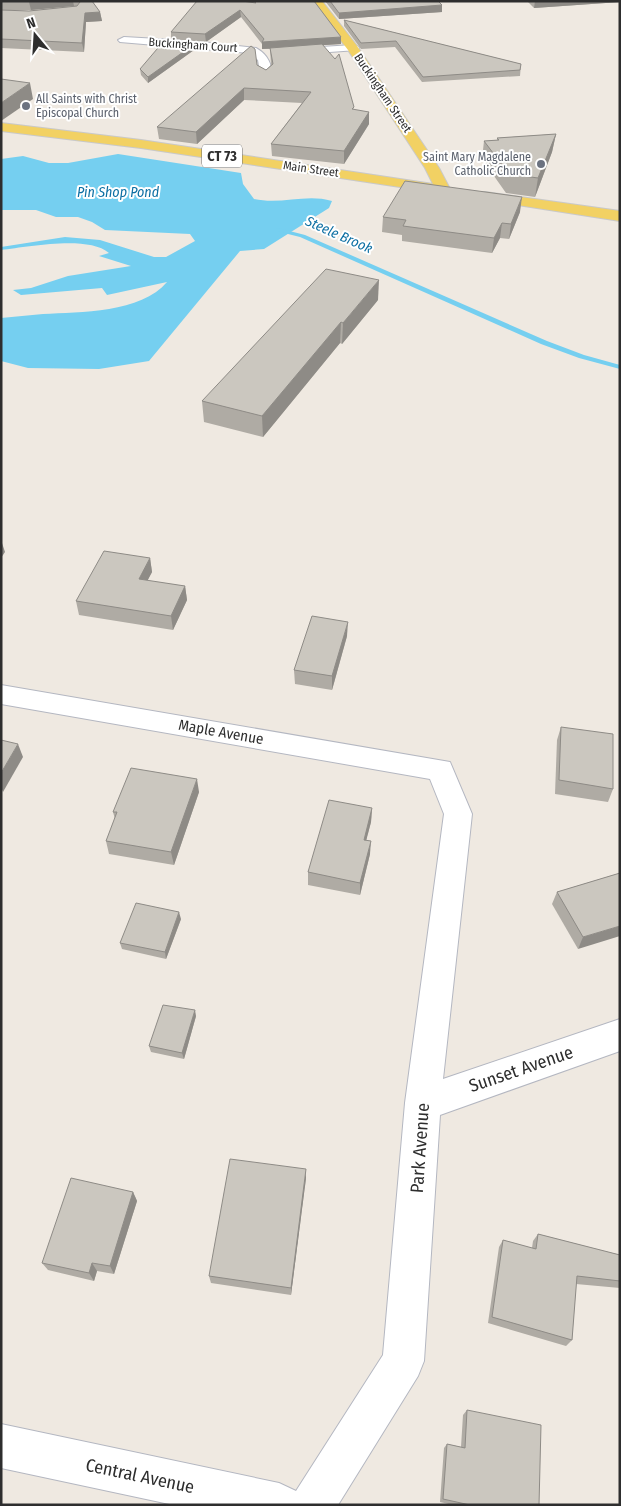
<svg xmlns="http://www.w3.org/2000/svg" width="621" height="1506" font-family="'Fira Sans Condensed',sans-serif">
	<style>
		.water { fill: #75cff0 }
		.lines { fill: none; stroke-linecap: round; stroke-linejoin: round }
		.stream { fill: #75cff0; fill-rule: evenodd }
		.minor-casing { stroke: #b4b7c1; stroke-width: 2 }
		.major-casing { stroke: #c9c9c9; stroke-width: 2 }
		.minor { fill: #fff; fill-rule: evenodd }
		.major { fill: #f2d163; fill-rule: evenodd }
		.wall { fill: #afaba4 }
		.shaded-wall { fill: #8e8b86 }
		.building { fill: #cbc7bf; stroke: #8e8b86 }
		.worship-dot { fill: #6b7280; stroke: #fff; stroke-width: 2 }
		.labels { text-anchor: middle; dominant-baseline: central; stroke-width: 4; stroke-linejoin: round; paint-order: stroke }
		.far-street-label { font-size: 12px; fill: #2e2e2e; stroke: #fff }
		.far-worship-label { font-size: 12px; fill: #5b616d; stroke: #fff; text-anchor: start }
		.shield { fill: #fff; stroke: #6d6d6d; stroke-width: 1 }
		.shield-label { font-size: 14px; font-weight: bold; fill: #2e2e2e }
		.far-water-label { font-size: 14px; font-style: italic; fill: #0d6fa3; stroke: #fff }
		.street-label { font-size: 15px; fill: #2e2e2e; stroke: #fff }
		.near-street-label { font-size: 18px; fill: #2e2e2e; stroke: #fff }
	</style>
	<rect width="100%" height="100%" fill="#efe9e1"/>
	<path class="water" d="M118 154 241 173 243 184 254 199C282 205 306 193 332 201L329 208 264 249 240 251 149 361 99 369 28 368 1 361V318C15 317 29 315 43 314 80 312 141 313 167 282L107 295 102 288 21 295 13 290 31 288 68 276 131 266 99 256 109 253C88 235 28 247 1 250V247L65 237 100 240 154 257H166L195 241 190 234 105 230 92 222 78 217H56L36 210H1V159L23 156 49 163H68Z"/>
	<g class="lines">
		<path class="stream" d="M278 228 305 235 547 341 584 355 620 365V369L579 358 541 344 300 237 276 231V229Z"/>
		<g class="minor-casing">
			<g id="minor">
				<path d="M124 37 193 41 256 48C267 54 275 66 269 79H261L258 60 249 53 120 42 118 40Z"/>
				<path d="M353 45 357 46 359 48 357 50 289 55 283 52 289 49Z"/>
				<path d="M1 685 450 762 472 814 443 1079 620 1019V1051L440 1115 424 1361 418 1376 338 1505H174L1 1468V1424L279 1483 296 1491 383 1355 405 1103 444 814 430 779 1 704Z"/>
			</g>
		</g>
		<g class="major-casing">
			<g id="major">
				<path d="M311 1H322L357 46 439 168 450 189 448 192 440 193 141 148 1 131V123L141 140 433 184 425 168 348 50Z"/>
				<path d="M485 192 620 211V221L480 199 478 196 480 193Z"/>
			</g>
		</g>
		<use href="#minor" class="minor"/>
		<use href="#major" class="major"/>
	</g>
	<g class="wall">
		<path d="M1 1H92L100 12 102 21 86 22 84 52 1 48V10L29 11 74 6 31 10H1Z"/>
		<path d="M249 1H314L341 37V44L323 45 354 107 353 110 369 112V124L344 164 272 156 271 144 302 103 244 100 197 144 159 139 157 127 257 65 266 70 271 65 270 49H262V44L241 17 206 42 171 39V32L250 2Z"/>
		<path d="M325 1H438L442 5V12L339 19Z"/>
		<path d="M527 1H620V2L534 8Z"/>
		<path d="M344 20 521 64 520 76 422 82 395 47 361 49 344 26Z"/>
		<path d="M193 45 194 50 148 83 141 75 140 69Z"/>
		<path d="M556 134 552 152 535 197 506 193 482 159 484 141 497 140V138Z"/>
		<path d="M520 212 509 239 500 238 492 253 402 241V235L382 232 383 217Z"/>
		<path d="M378 300 342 344 340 343 263 437 204 422 202 401Z"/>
		<path d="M150 558 152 572 147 581 185 586 187 600 173 630 79 615 76 601Z"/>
		<path d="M347 636 332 690 295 684 294 670Z"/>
		<path d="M561 727 613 789 608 802 555 794 557 740Z"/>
		<path d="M199 792 174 865 109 854 106 841 115 819 113 812Z"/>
		<path d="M372 808 371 822 366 840 370 854 360 895 308 885V872Z"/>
		<path d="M620 873 578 949 552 904 557 892Z"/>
		<path d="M181 919 166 959 122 949 120 943Z"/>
		<path d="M196 1016 184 1059 151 1052 149 1046Z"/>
		<path d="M306 1178 291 1295 211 1283 209 1276Z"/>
		<path d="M133 1192 137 1201 114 1274 97 1271 94 1281 48 1270 42 1263Z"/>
		<path d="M538 1234 620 1255V1288L576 1284 572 1340 566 1346 488 1323 499 1247 503 1240 532 1248 533 1241Z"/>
		<path d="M467 1410 539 1505H453L440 1502 444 1448 447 1444 461 1447 463 1415Z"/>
	</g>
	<g class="shaded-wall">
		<path d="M73 1 74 6 31 10 29 2Z"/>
		<path d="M535 1H620V2L534 8Z"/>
		<path d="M442 5V12L339 19V13Z"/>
		<path d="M240 10 241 17 206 42 205 34Z"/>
		<path d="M100 12 102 21 86 22 84 52 82 43 85 13Z"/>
		<path d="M341 37V44L262 49V42Z"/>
		<path d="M193 45 194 50 148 83V77Z"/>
		<path d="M30 83 33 99 1 121V103Z"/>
		<path d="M244 88V100L197 144 196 132Z"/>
		<path d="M369 112V124L344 164V151Z"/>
		<path d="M556 134 552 152 535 197 538 178Z"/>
		<path d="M522 197 520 212 509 239 511 224Z"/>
		<path d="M502 223 500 238 492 253 494 238Z"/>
		<path d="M379 280 378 300 342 344 343 323Z"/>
		<path d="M341 322 340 343 263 437 262 416Z"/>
		<path d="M1 540 5 552 1 558Z"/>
		<path d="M150 558 152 572 141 593 139 579Z"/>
		<path d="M185 586 187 600 173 630 171 616Z"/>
		<path d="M348 622 347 636 332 690V676Z"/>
		<path d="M18 744 23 757 3 792 1 787V773Z"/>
		<path d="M197 779 199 792 174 865 171 852Z"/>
		<path d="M372 808 371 822 363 853 364 840Z"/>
		<path d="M371 841 370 854 360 895V883Z"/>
		<path d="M179 912 181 919 166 959 165 952Z"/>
		<path d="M620 926V936L578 949 583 937Z"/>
		<path d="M195 1010 196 1016 184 1059 182 1053Z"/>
		<path d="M306 1169V1178L291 1295V1288Z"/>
		<path d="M133 1192 137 1201 114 1274 110 1266Z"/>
		<path d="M92 1263 97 1271 94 1281 89 1273Z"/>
	</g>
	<g class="building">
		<path d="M78 1H92L100 12 85 13 82 43 1 39V10L29 11 77 6 80 2Z"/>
		<path d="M197 1H242L256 3 254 1H314L341 37 262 42 264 39 240 10 205 34 171 32Z"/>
		<path d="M330 1H438L442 5 339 13Z"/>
		<path d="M344 20 521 64 520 70 423 77 396 41 361 43Z"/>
		<path d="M163 42 193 45 148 77 140 69Z"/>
		<path d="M322 44 335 59 339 54 354 107 352 109 369 112 344 151 271 144 311 92 244 88 196 132 157 127 251 46 255 49 257 65 266 70 273 64 270 48Z"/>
		<path d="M1 79 30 83 1 103Z"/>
		<path d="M556 134 538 178 509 174 484 141 499 140 497 138Z"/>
		<path d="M405 181 522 197 511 224 502 223 494 238 403 226 406 220 383 217Z"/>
		<path d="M326 269 379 280 343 323 341 322 262 416 202 401Z"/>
		<path d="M104 551 150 558 139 579 185 586 171 616 76 601Z"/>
		<path d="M312 616 348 622 332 676 294 670Z"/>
		<path d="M561 727 613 734V789L559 780Z"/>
		<path d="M1 740 18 744 1 773Z"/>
		<path d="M131 768 197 779 171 852 106 841 117 812H113Z"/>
		<path d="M329 800 372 808 364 840 371 841 360 883 308 872Z"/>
		<path d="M620 873V926L583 937 557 892Z"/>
		<path d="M136 903 179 912 165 952 120 943Z"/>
		<path d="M163 1005 195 1010 182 1053 149 1046Z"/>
		<path d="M230 1159 306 1169 291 1288 209 1276Z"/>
		<path d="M71 1178 133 1192 110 1266 92 1263 89 1273 42 1263Z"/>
		<path d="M538 1234 620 1255V1281L577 1276 572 1340 492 1317 503 1240 536 1249Z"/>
		<path d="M467 1410 541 1425 539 1505H470L443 1499 447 1444 465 1448Z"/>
	</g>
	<g class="worship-dot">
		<circle cx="26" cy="106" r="5"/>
		<circle cx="541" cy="164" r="5"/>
	</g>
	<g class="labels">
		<g class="far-street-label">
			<text transform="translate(193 45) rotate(4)">Buckingham Court</text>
			<text transform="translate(383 93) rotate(56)">Buckingham Street</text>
			<text transform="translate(311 169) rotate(8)">Main Street</text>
		</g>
		<g class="far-worship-label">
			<text x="36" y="99">All Saints with Christ<tspan x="36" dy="14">Episcopal Church</tspan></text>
			<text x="531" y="157" text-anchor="end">Saint Mary Magdalene<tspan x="531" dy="14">Catholic Church</tspan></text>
		</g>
		<rect class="shield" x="202" y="144.5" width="40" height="23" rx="4"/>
		<g class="shield-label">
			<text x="222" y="156">CT 73</text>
		</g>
		<g class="far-water-label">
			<text x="118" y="192">Pin Shop Pond</text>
			<text transform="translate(339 235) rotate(24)">Steele Brook</text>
		</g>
		<g class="street-label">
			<text transform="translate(221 732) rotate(10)">Maple Avenue</text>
		</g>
		<g class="near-street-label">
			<text transform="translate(521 1069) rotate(-19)">Sunset Avenue</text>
			<text transform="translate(420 1148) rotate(-86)">Park Avenue</text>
			<text transform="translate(140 1476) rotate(12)">Central Avenue</text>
		</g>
	</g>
	<rect width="621" height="1506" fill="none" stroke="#2e2e2e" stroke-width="5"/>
	<g transform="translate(35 35) rotate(342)" stroke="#ffffff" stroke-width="4" paint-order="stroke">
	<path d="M0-4L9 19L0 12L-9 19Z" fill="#2e2e2e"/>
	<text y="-8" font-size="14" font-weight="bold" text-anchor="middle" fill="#2e2e2e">N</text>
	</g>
</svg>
